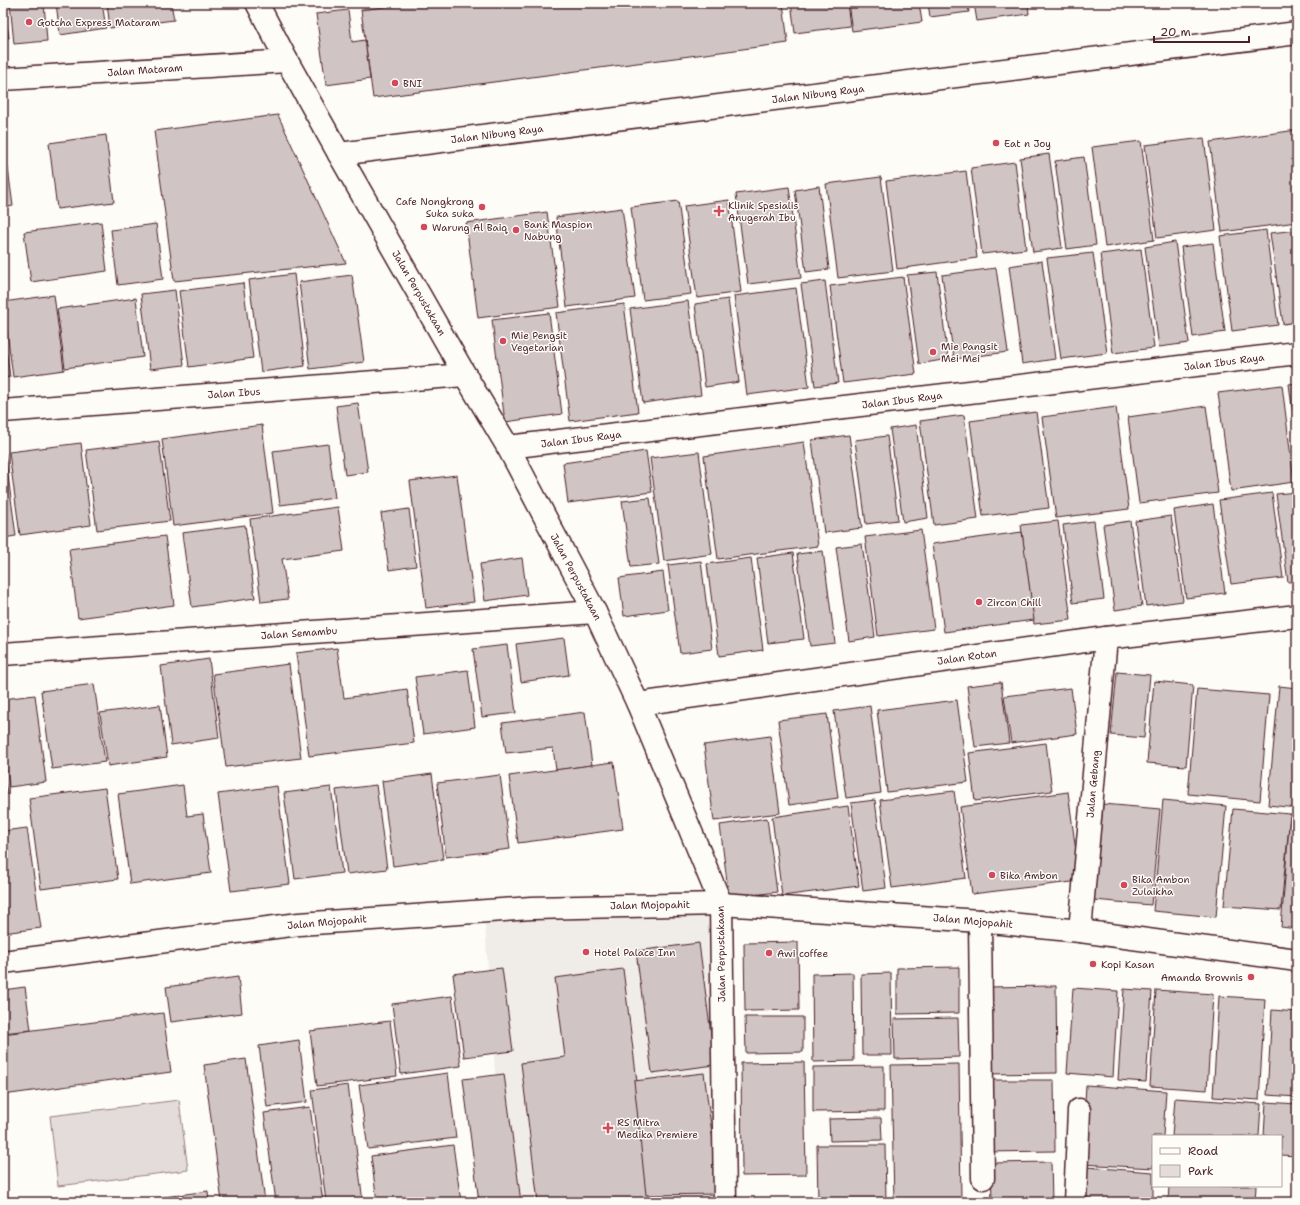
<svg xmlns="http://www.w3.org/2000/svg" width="1300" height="1205" font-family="'Shantell Sans',sans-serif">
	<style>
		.built { fill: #f0ece8 }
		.green { fill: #e3dcda; stroke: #967e82 }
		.building { fill: #d0c5c4; stroke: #4a1f2b }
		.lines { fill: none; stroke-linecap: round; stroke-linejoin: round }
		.minor-casing { stroke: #4a1f2b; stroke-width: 25 }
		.minor { stroke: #fdfcf7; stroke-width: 22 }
		.poi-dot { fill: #d1495b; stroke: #fdfcf7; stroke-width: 1.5 }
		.labels { text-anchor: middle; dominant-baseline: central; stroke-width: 3; stroke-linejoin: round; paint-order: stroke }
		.poi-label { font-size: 10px; fill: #4a1f2b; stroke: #fdfcf7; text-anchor: start }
		.street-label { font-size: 10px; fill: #4a1f2b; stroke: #fdfcf7 }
	</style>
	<rect width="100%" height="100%" fill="#fdfcf7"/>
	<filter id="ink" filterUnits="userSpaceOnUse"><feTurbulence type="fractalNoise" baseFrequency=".025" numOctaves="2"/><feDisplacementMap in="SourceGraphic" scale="8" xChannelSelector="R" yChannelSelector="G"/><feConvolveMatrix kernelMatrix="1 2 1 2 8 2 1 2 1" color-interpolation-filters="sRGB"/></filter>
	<g filter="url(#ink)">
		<path class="built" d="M721 907 725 1202H504L484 911Z"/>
		<path class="green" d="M179 1100 188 1170 58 1186 50 1116Z"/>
		<g class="building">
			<path d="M3 3H4L9 38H3Z"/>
			<path d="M10 3H44L47 41 14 44Z"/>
			<path d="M56 3H102L106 28 60 35Z"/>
			<path d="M107 3H171L174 20 110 28Z"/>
			<path d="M415 3H783L788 43 373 98 361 10Z"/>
			<path d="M791 3H847L850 26 795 33Z"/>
			<path d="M848 3H919L922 22 852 31Z"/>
			<path d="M928 3H968L969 12 930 17Z"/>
			<path d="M974 3H1028L1029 14 977 21Z"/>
			<path d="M348 10 352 42 365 40 370 79 326 85 316 14Z"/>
			<path d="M278 115 346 263 174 281 154 131Z"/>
			<path d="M1297 130V222L1222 232 1210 142Z"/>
			<path d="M106 135 114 202 57 209 49 143Z"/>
			<path d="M1204 138 1216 230 1157 238 1145 145Z"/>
			<path d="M1141 141 1154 240 1105 247 1092 147Z"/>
			<path d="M5 146 13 206 3 208V147Z"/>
			<path d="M1049 154 1062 248 1033 252 1020 158Z"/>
			<path d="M1084 157 1096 245 1067 249 1055 161Z"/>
			<path d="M1015 162 1026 249 982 254 971 168Z"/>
			<path d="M966 171 977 258 897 269 886 181Z"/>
			<path d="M881 177 893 271 838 278 826 184Z"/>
			<path d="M819 186 829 269 806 272 795 190Z"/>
			<path d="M789 187 801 278 748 284 736 194Z"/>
			<path d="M729 200 741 292 697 298 684 206Z"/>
			<path d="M678 201 691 294 643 300 631 207Z"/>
			<path d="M622 208 635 298 567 307 556 217Z"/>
			<path d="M547 212 560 307 478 318 466 223Z"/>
			<path d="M101 222 107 271 31 282 24 232Z"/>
			<path d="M156 224 163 279 118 285 111 230Z"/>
			<path d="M1266 230 1278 325 1232 331 1220 236Z"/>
			<path d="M1297 230V322L1283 324 1270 233Z"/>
			<path d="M1175 242 1189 343 1159 347 1145 247Z"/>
			<path d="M1213 243 1225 332 1193 337 1181 247Z"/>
			<path d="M1141 249 1154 348 1113 353 1100 254Z"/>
			<path d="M1093 253 1107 353 1061 359 1047 258Z"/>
			<path d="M1042 261 1055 359 1022 364 1009 266Z"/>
			<path d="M996 268 1008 352 954 359 942 275Z"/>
			<path d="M937 272 948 359 919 364 907 275Z"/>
			<path d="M294 274 305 366 261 372 249 280Z"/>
			<path d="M352 275 364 362 310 369 299 282Z"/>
			<path d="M903 277 916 374 843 383 830 286Z"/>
			<path d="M825 281 838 383 815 386 801 284Z"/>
			<path d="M243 283 253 358 189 367 179 291Z"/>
			<path d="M796 288 809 387 747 395 734 296Z"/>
			<path d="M175 290 184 365 150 369 141 294Z"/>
			<path d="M54 295 64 370 13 377 3 302Z"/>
			<path d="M136 298 143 357 65 368 57 309Z"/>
			<path d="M728 299 739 382 705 387 695 304Z"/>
			<path d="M688 301 701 395 643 403 630 309Z"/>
			<path d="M624 304 638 412 570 421 556 313Z"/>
			<path d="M549 313 562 414 505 422 492 320Z"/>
			<path d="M3 327 10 377 3 378Z"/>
			<path d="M1297 383V445L1289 384Z"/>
			<path d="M1282 385 1294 482 1231 491 1218 393Z"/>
			<path d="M358 403 368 472 345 475 336 406Z"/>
			<path d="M1206 406 1218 493 1139 503 1128 417Z"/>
			<path d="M1116 407 1129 509 1056 518 1042 417Z"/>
			<path d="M1036 412 1049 508 983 516 970 421Z"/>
			<path d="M964 415 978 519 934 525 920 421Z"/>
			<path d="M262 425 273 513 173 526 162 439Z"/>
			<path d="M916 425 928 518 903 522 890 429Z"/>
			<path d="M849 435 862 528 824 533 812 440Z"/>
			<path d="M887 436 898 520 866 524 855 440Z"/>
			<path d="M159 441 170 521 97 530 86 450Z"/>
			<path d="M804 442 818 546 718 559 704 456Z"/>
			<path d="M81 443 91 525 20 535 9 452Z"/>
			<path d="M328 444 335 498 280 505 273 451Z"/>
			<path d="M646 451 652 492 568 503 563 463Z"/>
			<path d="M699 452 712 554 664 561 650 458Z"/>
			<path d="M5 453 16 536 3 538V454Z"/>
			<path d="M457 475 474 602 426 608 410 481Z"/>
			<path d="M1297 492V581L1288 582 1276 494Z"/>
			<path d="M1272 493 1283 578 1231 584 1219 500Z"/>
			<path d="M650 498 659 564 631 567 622 501Z"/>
			<path d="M1213 504 1225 593 1186 598 1174 510Z"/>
			<path d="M338 507 344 551 282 559 288 599 261 602 250 519Z"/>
			<path d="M409 509 416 566 389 570 381 513Z"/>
			<path d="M1171 516 1183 601 1146 606 1135 521Z"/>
			<path d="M1058 521 1071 620 1034 624 1021 525Z"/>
			<path d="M1094 521 1104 599 1073 603 1063 525Z"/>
			<path d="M1130 521 1142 606 1115 610 1103 525Z"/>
			<path d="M245 525 255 598 192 607 182 533Z"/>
			<path d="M921 530 934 629 878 636 865 537Z"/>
			<path d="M1022 532 1034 620 944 632 932 544Z"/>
			<path d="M165 536 174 605 78 618 69 549Z"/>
			<path d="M862 544 875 637 849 641 836 547Z"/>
			<path d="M823 551 835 643 810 646 797 554Z"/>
			<path d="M793 553 804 639 768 643 757 558Z"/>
			<path d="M522 558 527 595 485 601 480 564Z"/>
			<path d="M751 558 763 650 719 656 707 564Z"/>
			<path d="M701 561 712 649 680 653 668 565Z"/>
			<path d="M663 572 668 610 624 616 619 578Z"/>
			<path d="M564 638 569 675 521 682 516 644Z"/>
			<path d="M507 645 516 713 482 717 473 649Z"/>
			<path d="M337 648 344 698 407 689 414 743 309 756 296 653Z"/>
			<path d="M209 659 219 738 171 745 161 666Z"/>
			<path d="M289 664 301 758 226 767 213 674Z"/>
			<path d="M468 670 475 727 423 734 415 677Z"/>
			<path d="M1117 672 1150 675 1144 738 1111 735Z"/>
			<path d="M1154 681 1193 685 1186 766 1147 763Z"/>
			<path d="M1001 682 1009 743 975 747 967 686Z"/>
			<path d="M94 684 105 762 52 769 41 691Z"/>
			<path d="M1279 686 1297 688V808L1268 805Z"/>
			<path d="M1071 688 1077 734 1011 743 1004 696Z"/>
			<path d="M1197 689 1269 695 1260 801 1188 794Z"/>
			<path d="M35 695 46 782 9 787 3 740V699Z"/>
			<path d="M957 700 968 782 887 792 877 710Z"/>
			<path d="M160 705 167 757 108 766 100 713Z"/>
			<path d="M870 706 881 793 846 798 834 711Z"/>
			<path d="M585 712 592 765 556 770 553 748 506 753 502 723Z"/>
			<path d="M827 714 838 798 789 805 778 720Z"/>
			<path d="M770 736 780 813 714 821 704 745Z"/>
			<path d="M1046 743 1052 791 975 801 969 753Z"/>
			<path d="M3 762 7 795H3Z"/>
			<path d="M614 762 623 829 518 843 509 776Z"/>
			<path d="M432 774 443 859 393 866 382 781Z"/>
			<path d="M500 775 510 849 446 857 437 783Z"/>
			<path d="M183 785 187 816 203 814 211 873 130 884 118 794Z"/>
			<path d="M376 785 387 869 347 874 336 790Z"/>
			<path d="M277 786 290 884 231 891 218 794Z"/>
			<path d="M331 787 342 873 295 879 284 793Z"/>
			<path d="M105 788 118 879 41 889 29 798Z"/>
			<path d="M954 791 966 878 892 888 880 800Z"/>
			<path d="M1068 792 1080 881 972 894 960 807Z"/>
			<path d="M875 800 886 888 863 891 851 803Z"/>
			<path d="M1163 800 1226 806 1216 917 1153 911Z"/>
			<path d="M1103 804 1160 809 1151 905 1094 900Z"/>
			<path d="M848 806 859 886 782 896 772 817Z"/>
			<path d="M1233 809 1290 814 1281 910 1224 906Z"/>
			<path d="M1290 814 1297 815V929L1281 927Z"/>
			<path d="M767 818 777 892 729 898 720 825Z"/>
			<path d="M27 828 41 928 3 933V831Z"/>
			<path d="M798 942 799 1010 745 1011 744 943Z"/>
			<path d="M699 943 715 1065 652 1073 636 951Z"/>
			<path d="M959 967V1013L897 1014V968Z"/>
			<path d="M502 968 513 1051 464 1057 453 974Z"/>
			<path d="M623 969 652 1202H538L521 1063 565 1057 555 978Z"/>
			<path d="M853 973 854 1061 813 1062 812 974Z"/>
			<path d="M891 973 892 1055H862L861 974Z"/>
			<path d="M238 977 242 1013 171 1022 166 987Z"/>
			<path d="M1056 986 1057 1073 987 1074 986 987Z"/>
			<path d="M25 987 31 1030 3 1033V990Z"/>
			<path d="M1073 988 1118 991 1113 1077 1067 1073Z"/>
			<path d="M1124 989 1152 991 1146 1082 1118 1080Z"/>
			<path d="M1156 990 1213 994 1207 1090 1150 1086Z"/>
			<path d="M452 996 461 1066 401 1074 392 1004Z"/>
			<path d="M1219 996 1265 999 1259 1100 1213 1097Z"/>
			<path d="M1272 1010 1297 1012V1097L1267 1095Z"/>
			<path d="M163 1013 171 1072 3 1095V1034Z"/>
			<path d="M745 1017H803V1052L746 1053Z"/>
			<path d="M958 1018 959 1057 895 1059 894 1019Z"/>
			<path d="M390 1021 397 1076 317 1086 310 1031Z"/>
			<path d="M299 1040 307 1102 267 1107 259 1046Z"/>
			<path d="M246 1059 265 1202H222L204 1065Z"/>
			<path d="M804 1062 806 1175 742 1176 741 1063Z"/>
			<path d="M959 1064 961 1200 894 1201 891 1065Z"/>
			<path d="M884 1066V1111L813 1112V1067Z"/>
			<path d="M448 1073 456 1138 368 1149 359 1085Z"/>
			<path d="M704 1073 720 1194 646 1195 634 1081Z"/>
			<path d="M504 1074 521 1202H479L463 1079Z"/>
			<path d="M985 1080H1054L1055 1151 986 1152Z"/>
			<path d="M348 1085 363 1202H326L312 1090Z"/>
			<path d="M1086 1085 1166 1091 1163 1136H1153V1168L1081 1164Z"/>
			<path d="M1175 1098 1261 1104 1259 1136H1172Z"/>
			<path d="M1266 1102 1297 1104V1156L1281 1155V1136H1264Z"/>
			<path d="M310 1107 323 1202H276L264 1113Z"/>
			<path d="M881 1118 882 1140 830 1141 829 1119Z"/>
			<path d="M453 1145 461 1202H377L371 1156Z"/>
			<path d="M817 1145H885L886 1202H818Z"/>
			<path d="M1051 1162 1052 1202H992L991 1163Z"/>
			<path d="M1086 1167 1153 1172V1202H1084Z"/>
			<path d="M1169 1186H1256L1255 1202H1168Z"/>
			<path d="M208 1191 209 1202H127Z"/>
		</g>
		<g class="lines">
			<g class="minor-casing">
				<g id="minor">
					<path d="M257 3 287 61 339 154 465 375 508 447 595 612 638 704 721 904 725 1202"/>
					<path d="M3 79 287 61"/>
					<path d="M339 154 1297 33"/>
					<path d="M3 411 465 375"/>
					<path d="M508 447 1297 353"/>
					<path d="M3 654 595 612"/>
					<path d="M638 704 1106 638 1297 616"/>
					<path d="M980 921 983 1178"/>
					<path d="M1080 931 1106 638"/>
					<path d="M3 962 299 924 531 908 721 904 980 921 1080 931 1297 960"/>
					<path d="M1075 1202 1079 1110"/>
				</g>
			</g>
			<use href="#minor" class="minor"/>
		</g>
	</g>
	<g class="poi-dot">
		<circle cx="29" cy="22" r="4"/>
		<circle cx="395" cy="83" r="4"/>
		<circle cx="996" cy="143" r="4"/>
		<circle cx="482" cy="207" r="4"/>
		<path d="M717 205h4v4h4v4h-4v4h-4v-4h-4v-4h4z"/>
		<circle cx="424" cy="227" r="4"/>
		<circle cx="516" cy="230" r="4"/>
		<circle cx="503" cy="341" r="4"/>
		<circle cx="933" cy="352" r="4"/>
		<circle cx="979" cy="602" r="4"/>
		<circle cx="992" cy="875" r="4"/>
		<circle cx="1124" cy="885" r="4"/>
		<circle cx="586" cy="952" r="4"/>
		<circle cx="769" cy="953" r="4"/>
		<circle cx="1093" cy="964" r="4"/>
		<circle cx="1251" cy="977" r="4"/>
		<path d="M606 1122h4v4h4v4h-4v4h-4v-4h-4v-4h4z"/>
	</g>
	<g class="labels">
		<g class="poi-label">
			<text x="37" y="22">Gotcha Express Mataram</text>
			<text x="403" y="83">BNI</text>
			<text x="1004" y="143">Eat n Joy</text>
			<text x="474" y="201" text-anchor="end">Cafe Nongkrong<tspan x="474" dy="12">Suka suka</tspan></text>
			<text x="728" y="205">Klinik Spesialis<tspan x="728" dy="12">Anugerah Ibu</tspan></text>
			<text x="524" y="224">Bank Maspion<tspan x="524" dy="12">Nabung</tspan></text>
			<text x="432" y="227">Warung Al Baiq</text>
			<text x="511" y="335">Mie Pengsit<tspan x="511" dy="12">Vegetarian</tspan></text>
			<text x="941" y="346">Mie Pangsit<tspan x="941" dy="12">Mei Mei</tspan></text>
			<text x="987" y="602">Zircon Chill</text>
			<text x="1000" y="875">Bika Ambon</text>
			<text x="1132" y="879">Bika Ambon<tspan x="1132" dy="12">Zulaikha</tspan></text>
			<text x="594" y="952">Hotel Palace Inn</text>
			<text x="777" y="953">Awi coffee</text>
			<text x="1101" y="964">Kopi Kasan</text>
			<text x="1243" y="977" text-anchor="end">Amanda Brownis</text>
			<text x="617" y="1122">RS Mitra<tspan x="617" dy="12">Medika Premiere</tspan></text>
		</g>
		<g class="street-label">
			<text transform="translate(145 70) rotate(-4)">Jalan Mataram</text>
			<text transform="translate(818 94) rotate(-7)">Jalan Nibung Raya</text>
			<text transform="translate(497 134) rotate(-7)">Jalan Nibung Raya</text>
			<text transform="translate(419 293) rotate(60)">Jalan Perpustakaan</text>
			<text transform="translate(1224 362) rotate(-7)">Jalan Ibus Raya</text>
			<text transform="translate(234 393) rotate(-4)">Jalan Ibus</text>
			<text transform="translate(902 400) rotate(-7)">Jalan Ibus Raya</text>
			<text transform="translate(581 439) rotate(-7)">Jalan Ibus Raya</text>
			<text transform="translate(576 577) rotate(62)">Jalan Perpustakaan</text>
			<text transform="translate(299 633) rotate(-4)">Jalan Semambu</text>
			<text transform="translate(967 657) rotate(-8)">Jalan Rotan</text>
			<text transform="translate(1093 784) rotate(-85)">Jalan Gebang</text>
			<text transform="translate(650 905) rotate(-1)">Jalan Mojopahit</text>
			<text transform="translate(973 921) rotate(5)">Jalan Mojopahit</text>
			<text transform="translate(327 922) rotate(-5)">Jalan Mojopahit</text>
			<text transform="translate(721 954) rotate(-91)">Jalan Perpustakaan</text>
		</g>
	</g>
	<rect width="1300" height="1205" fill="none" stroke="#fdfcf7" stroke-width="16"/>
	<rect x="8" y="8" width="1284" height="1189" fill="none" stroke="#4a1f2b" stroke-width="1.5" filter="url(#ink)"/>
	<rect x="1152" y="1135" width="130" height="52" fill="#fdfcf7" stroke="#b5a4a5"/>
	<rect x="1160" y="1148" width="20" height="6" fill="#fdfcf7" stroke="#b5a4a5"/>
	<text x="1188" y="1155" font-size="12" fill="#4a1f2b">Road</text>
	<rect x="1160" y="1165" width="20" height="12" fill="#e3dcda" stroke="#b5a4a5"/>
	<text x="1188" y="1175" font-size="12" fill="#4a1f2b">Park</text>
	<path d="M1154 36v6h95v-6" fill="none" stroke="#4a1f2b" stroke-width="2"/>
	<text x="1160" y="36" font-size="12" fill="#4a1f2b" stroke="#fdfcf7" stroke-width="3" paint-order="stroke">20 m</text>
</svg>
